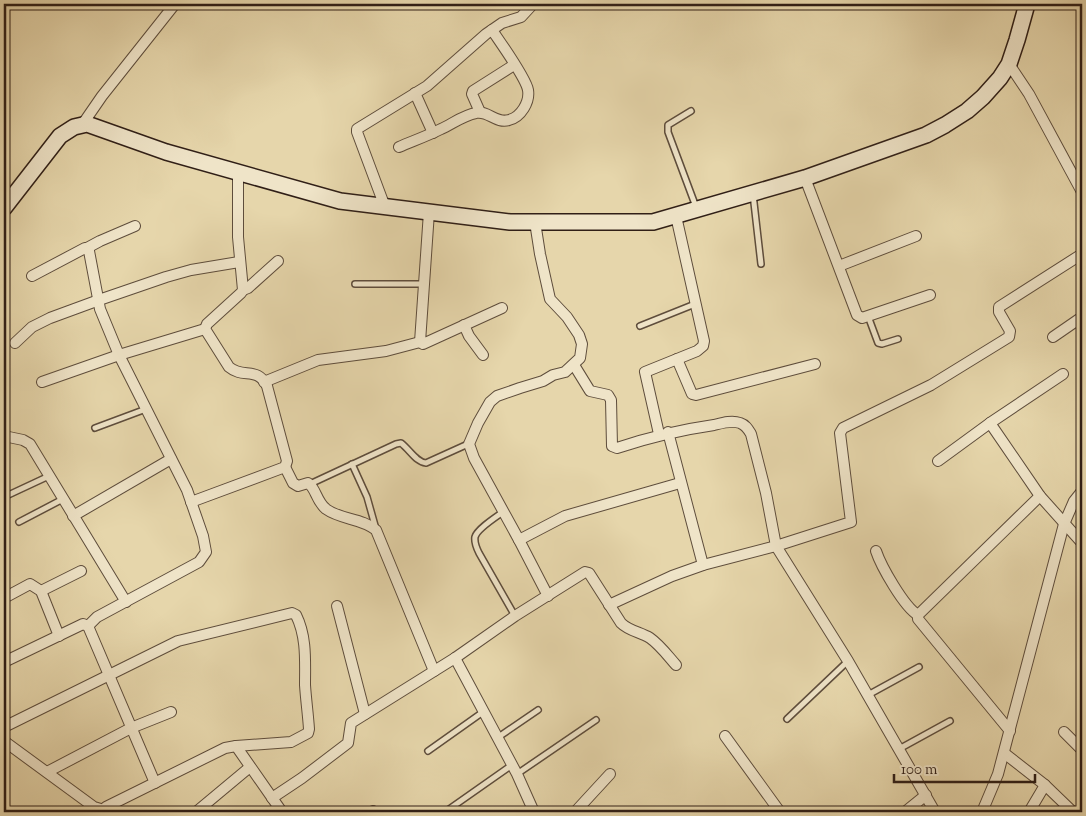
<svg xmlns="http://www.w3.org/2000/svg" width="1086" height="816" font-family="'Sorts Mill Goudy',serif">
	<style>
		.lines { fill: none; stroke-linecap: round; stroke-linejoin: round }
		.lane-casing { stroke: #5e4d3c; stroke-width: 8 }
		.street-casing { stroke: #5e4d3c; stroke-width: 12 }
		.secondary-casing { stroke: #301f17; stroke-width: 18 }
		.lane { stroke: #efe4c8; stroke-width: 5 }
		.street { stroke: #efe4c8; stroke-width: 10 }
		.secondary { stroke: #efe4c8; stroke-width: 15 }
	</style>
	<rect width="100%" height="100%" fill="#e6d6ab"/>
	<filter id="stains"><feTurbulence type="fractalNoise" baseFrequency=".004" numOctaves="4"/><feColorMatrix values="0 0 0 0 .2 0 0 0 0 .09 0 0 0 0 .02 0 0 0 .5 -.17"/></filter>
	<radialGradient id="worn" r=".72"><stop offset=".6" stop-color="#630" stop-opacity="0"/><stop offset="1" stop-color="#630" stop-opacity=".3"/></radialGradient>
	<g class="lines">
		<g class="lane-casing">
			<g id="lane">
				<path d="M691 111 668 125V132L696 207"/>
				<path d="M753 194 761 264"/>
				<path d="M355 284H423"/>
				<path d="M868 316 878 343 882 344 898 339"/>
				<path d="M640 326 695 304"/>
				<path d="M95 428 146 409"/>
				<path d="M352 464 367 497 376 529"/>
				<path d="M310 484 396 444 401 443C410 450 416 462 426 463L468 444"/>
				<path d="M4 497 49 476"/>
				<path d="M503 512C496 517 477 529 475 537 474 543 477 549 479 553L515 616"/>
				<path d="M19 522 63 499"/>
				<path d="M868 695 919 667"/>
				<path d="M787 719 848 661"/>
				<path d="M497 738 538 710"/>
				<path d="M899 749 950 721"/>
				<path d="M428 751 483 712"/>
				<path d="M517 774 596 720"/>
				<path d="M445 812 512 765"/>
			</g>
		</g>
		<g class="street-casing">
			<g id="street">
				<path d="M1009 64 1029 94 1082 192"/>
				<path d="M415 93 433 133"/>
				<path d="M480 112 472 94 473 91 514 65"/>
				<path d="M82 125 102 96 175 4"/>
				<path d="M399 147C413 141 427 136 441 129 452 124 464 115 476 113 488 110 496 124 509 120 521 117 530 102 528 90 526 78 500 42 492 30"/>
				<path d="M805 178 857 315 862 318 930 295"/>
				<path d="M385 207 357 132V129L427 86 486 34 502 23 521 17 533 4"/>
				<path d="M429 212 420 342 423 344 502 308"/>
				<path d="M535 222 540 254 550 299 567 317 579 335 582 344 580 358 565 372 553 375 543 381 520 388 497 396 490 402 478 423 469 444 474 458 519 540 548 596"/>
				<path d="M87 248 100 241 135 226"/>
				<path d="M839 266 916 236"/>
				<path d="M32 276 85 248 89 251 100 309 119 355 187 490 203 536 206 552 199 562 97 617 88 626"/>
				<path d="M243 290 248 288 278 261"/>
				<path d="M464 325 469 336 483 355"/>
				<path d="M1053 337 1082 317"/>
				<path d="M15 343 32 327 50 318 99 300 166 277 191 270 239 262"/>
				<path d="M677 359 692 394 696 395 815 364"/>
				<path d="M574 365 590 391 608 395 611 400 612 446 617 448C650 437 679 430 714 425 722 423 732 420 740 423 746 425 748 429 751 434L766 493 776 546 848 661 935 812"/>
				<path d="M42 382 119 355 205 329"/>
				<path d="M264 382 318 360 386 351 420 342"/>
				<path d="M990 423 1040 496 1082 543"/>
				<path d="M668 432 703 565"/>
				<path d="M659 434 645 372 697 351 703 346 704 341 676 216"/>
				<path d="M4 436 23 440 30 444 126 602"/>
				<path d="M938 461 990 423 1063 374"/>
				<path d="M285 467 293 483 298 486 308 483C316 488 316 501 326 509 341 520 362 518 376 530L434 671"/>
				<path d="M191 502 285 467 287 461 267 386C257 366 243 379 229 367L205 329 207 324 241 293 243 290 238 237V173"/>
				<path d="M73 516 171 459"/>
				<path d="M519 540 565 516 680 483"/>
				<path d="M876 551C881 566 904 607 918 615"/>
				<path d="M41 591 81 571"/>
				<path d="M4 598 30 584 41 591 59 636"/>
				<path d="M609 605 672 576 703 565 776 546 851 522 840 433 843 428 931 385 1009 337 1010 331 999 312V307L1082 254"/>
				<path d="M337 606 365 714"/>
				<path d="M455 658 517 774 534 812"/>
				<path d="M4 662 83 624 88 626 155 783"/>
				<path d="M4 727 178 641 292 613 296 615C307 637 305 662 305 685 306 700 308 714 309 729L308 733 291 742 236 746 225 748 106 807 104 812"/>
				<path d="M1010 731 918 619V615L1040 496"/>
				<path d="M1064 732 1082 750"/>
				<path d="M725 736 780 812"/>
				<path d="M4 741 94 807 104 810"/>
				<path d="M236 746 282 812"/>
				<path d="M1004 753 1045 785 1073 812"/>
				<path d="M47 772 131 728 171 712"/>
				<path d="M272 798 302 778 348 743 351 723 455 658 515 616 585 572 589 573 621 623C629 631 640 632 650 638 660 645 668 656 676 665"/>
				<path d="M196 812 250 767"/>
				<path d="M371 812 373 811"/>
				<path d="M575 812 610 774"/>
				<path d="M905 812 926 795"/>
				<path d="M982 812 998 774 1064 524 1074 501 1082 491"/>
				<path d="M1029 812 1045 785"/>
			</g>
		</g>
		<g class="secondary-casing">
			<path id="secondary" d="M4 208 60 136 74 127 87 124 166 152 340 201 510 222H653L805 178 926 135 945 125 967 111 983 97 1000 78 1009 64 1017 40 1027 4"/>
		</g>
		<use href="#lane" class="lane"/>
		<use href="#street" class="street"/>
		<use href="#secondary" class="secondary"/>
	</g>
	<rect width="1086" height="816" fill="none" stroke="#e6d6ab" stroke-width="20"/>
	<rect x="5" y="5" width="1076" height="806" fill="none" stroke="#301f17" stroke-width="2.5"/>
	<rect x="10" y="10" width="1066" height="796" fill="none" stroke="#301f17"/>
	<path d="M894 774v8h141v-8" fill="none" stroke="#301f17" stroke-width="2.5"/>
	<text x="901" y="774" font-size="15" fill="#301f17" stroke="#efe4c8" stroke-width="4" paint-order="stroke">100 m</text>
	<rect width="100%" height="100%" filter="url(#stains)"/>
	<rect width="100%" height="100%" fill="url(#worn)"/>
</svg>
